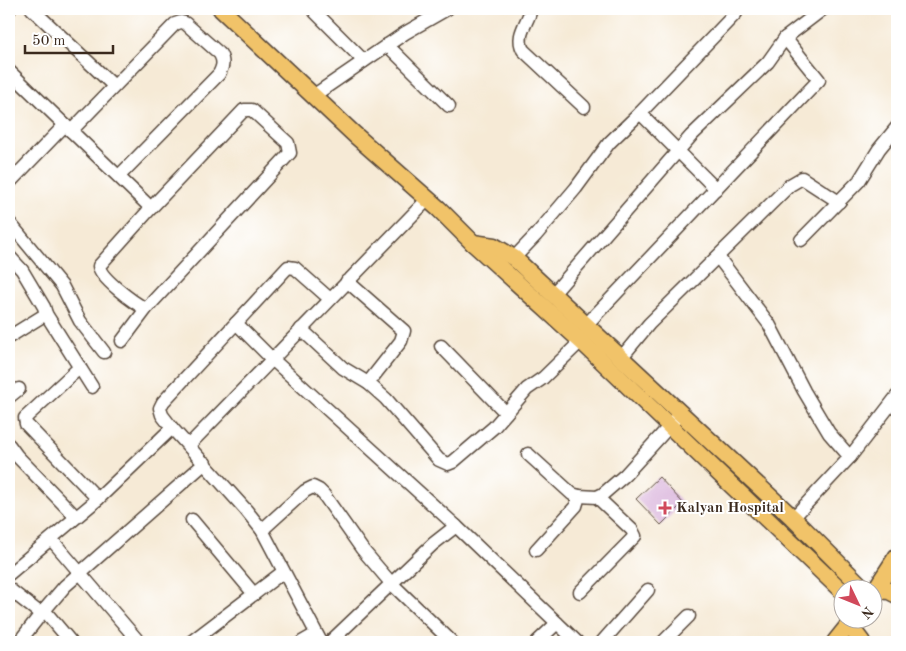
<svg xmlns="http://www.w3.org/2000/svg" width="906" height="651" font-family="'Old Standard TT',serif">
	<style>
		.building { fill: #d8b0da }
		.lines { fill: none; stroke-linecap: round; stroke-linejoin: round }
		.minor-casing { stroke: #57473a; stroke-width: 15 }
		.major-casing { stroke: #57473a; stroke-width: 19 }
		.minor { stroke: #fff; stroke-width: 12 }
		.major { stroke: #f1c369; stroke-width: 16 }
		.poi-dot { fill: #d1495b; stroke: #fff; stroke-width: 2 }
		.labels { text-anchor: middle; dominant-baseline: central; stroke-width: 4; stroke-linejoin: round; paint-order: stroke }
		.poi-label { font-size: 15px; font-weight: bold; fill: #3b2a1e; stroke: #fff; text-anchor: start }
	</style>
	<rect width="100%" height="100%" fill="#fff"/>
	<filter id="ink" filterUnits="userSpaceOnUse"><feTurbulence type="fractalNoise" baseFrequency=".02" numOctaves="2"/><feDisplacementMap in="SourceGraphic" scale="10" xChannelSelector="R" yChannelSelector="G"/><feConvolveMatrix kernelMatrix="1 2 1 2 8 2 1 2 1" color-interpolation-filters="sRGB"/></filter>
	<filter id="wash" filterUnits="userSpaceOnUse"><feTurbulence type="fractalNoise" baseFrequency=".0096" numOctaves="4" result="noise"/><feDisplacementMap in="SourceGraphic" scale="20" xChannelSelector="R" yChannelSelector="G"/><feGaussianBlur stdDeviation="1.12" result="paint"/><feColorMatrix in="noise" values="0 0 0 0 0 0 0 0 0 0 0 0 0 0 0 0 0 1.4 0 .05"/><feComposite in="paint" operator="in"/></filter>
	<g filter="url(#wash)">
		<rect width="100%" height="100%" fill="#f6ead6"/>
		<g id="blocks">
			<path class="building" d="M659 477 683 503 661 525 636 499Z"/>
		</g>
	</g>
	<g filter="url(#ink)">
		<use href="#blocks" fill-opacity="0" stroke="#57473a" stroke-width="1"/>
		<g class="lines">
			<g class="minor-casing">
				<g id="minor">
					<path d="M32 9 114 86"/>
					<path d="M531 9C528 23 515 35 523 50L584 107"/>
					<path d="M9 10 10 9"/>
					<path d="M315 12 364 61"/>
					<path d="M387 45 449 106"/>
					<path d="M9 71 151 208"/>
					<path d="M313 96 405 33 447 9"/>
					<path d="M640 113 716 189"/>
					<path d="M71 131 175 24 181 22 185 23 220 54C224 62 223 66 219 74L119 176"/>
					<path d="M9 183 65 125"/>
					<path d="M9 222 62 286 80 321 104 352"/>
					<path d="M801 240 859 181 879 149 897 127"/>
					<path d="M9 256 22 270 44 307 46 314 92 387"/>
					<path d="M718 257 769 324 804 391 829 433 850 457"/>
					<path d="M514 258 536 235 576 188 609 143 640 113 736 13"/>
					<path d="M347 281 404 331 401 341 368 383"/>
					<path d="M553 294 691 136 768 62 785 38 823 9"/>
					<path d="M236 323 272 359 456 526"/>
					<path d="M586 325 819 80 785 38"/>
					<path d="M301 329 343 368 368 383 386 399 439 460 448 464 453 462 494 427 527 389 543 378 581 341"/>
					<path d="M9 337 46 314"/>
					<path d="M122 341 146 309 290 153 288 143 252 110H244L151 208 99 266C100 278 134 303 146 309"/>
					<path d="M441 346 506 413"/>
					<path d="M621 358 649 324 790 185 802 178 839 202"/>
					<path d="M80 367 25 418 26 424 98 499"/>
					<path d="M9 397 19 389"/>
					<path d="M9 445 17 456 76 517"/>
					<path d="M189 445 428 199"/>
					<path d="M528 454 572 494 579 496 597 497 603 494 625 475 676 419"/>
					<path d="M793 518 850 457 897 396"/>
					<path d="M192 520 254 594"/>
					<path d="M262 530 305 491 313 487 319 490 324 495 362 549 391 583 452 642"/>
					<path d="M51 539 139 642"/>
					<path d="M536 550 576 506 579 496"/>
					<path d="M9 574 98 499 172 428"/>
					<path d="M9 589 41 614"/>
					<path d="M580 592 635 536 632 530 597 497"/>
					<path d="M44 610 71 642"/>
					<path d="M19 642 41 614 65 586 205 463"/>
					<path d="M191 642 283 572"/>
					<path d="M302 642 316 634"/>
					<path d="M321 642 262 530 246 510 172 428 162 415 160 408 163 402 288 267 295 268 330 299"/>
					<path d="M330 642 433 544 456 526 577 642"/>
					<path d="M537 642 557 623"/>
					<path d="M602 642 648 590"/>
					<path d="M663 642 689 616"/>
				</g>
			</g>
			<g class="major-casing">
				<g id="major">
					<path d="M221 9 355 135 439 209 473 243 581 341 844 593"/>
					<path d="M473 243 494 246 514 258 793 518 863 588"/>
					<path d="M874 590 889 591 897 595"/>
					<path d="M875 590 897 556"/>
					<path d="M851 618 853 630 862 642"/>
					<path d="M835 642 851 622"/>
				</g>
			</g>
			<use href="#minor" class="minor"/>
			<use href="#major" class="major"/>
		</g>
	</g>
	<path class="poi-dot" d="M662.5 500.5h5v5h5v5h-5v5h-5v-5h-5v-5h5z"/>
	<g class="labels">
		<g class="poi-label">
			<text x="676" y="508">Kalyan Hospital</text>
		</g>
	</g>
	<rect width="906" height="651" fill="none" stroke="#fff" stroke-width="30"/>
	<g transform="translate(858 604) rotate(133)"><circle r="24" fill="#ffffff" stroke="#b1aaa5"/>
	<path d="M0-4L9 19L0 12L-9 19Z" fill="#d1495b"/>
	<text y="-8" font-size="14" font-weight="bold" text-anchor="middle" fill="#3b2a1e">N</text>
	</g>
	<path d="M25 45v8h88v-8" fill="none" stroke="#3b2a1e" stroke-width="2.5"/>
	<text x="32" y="45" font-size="15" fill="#3b2a1e" stroke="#ffffff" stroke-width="4" paint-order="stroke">50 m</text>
</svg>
